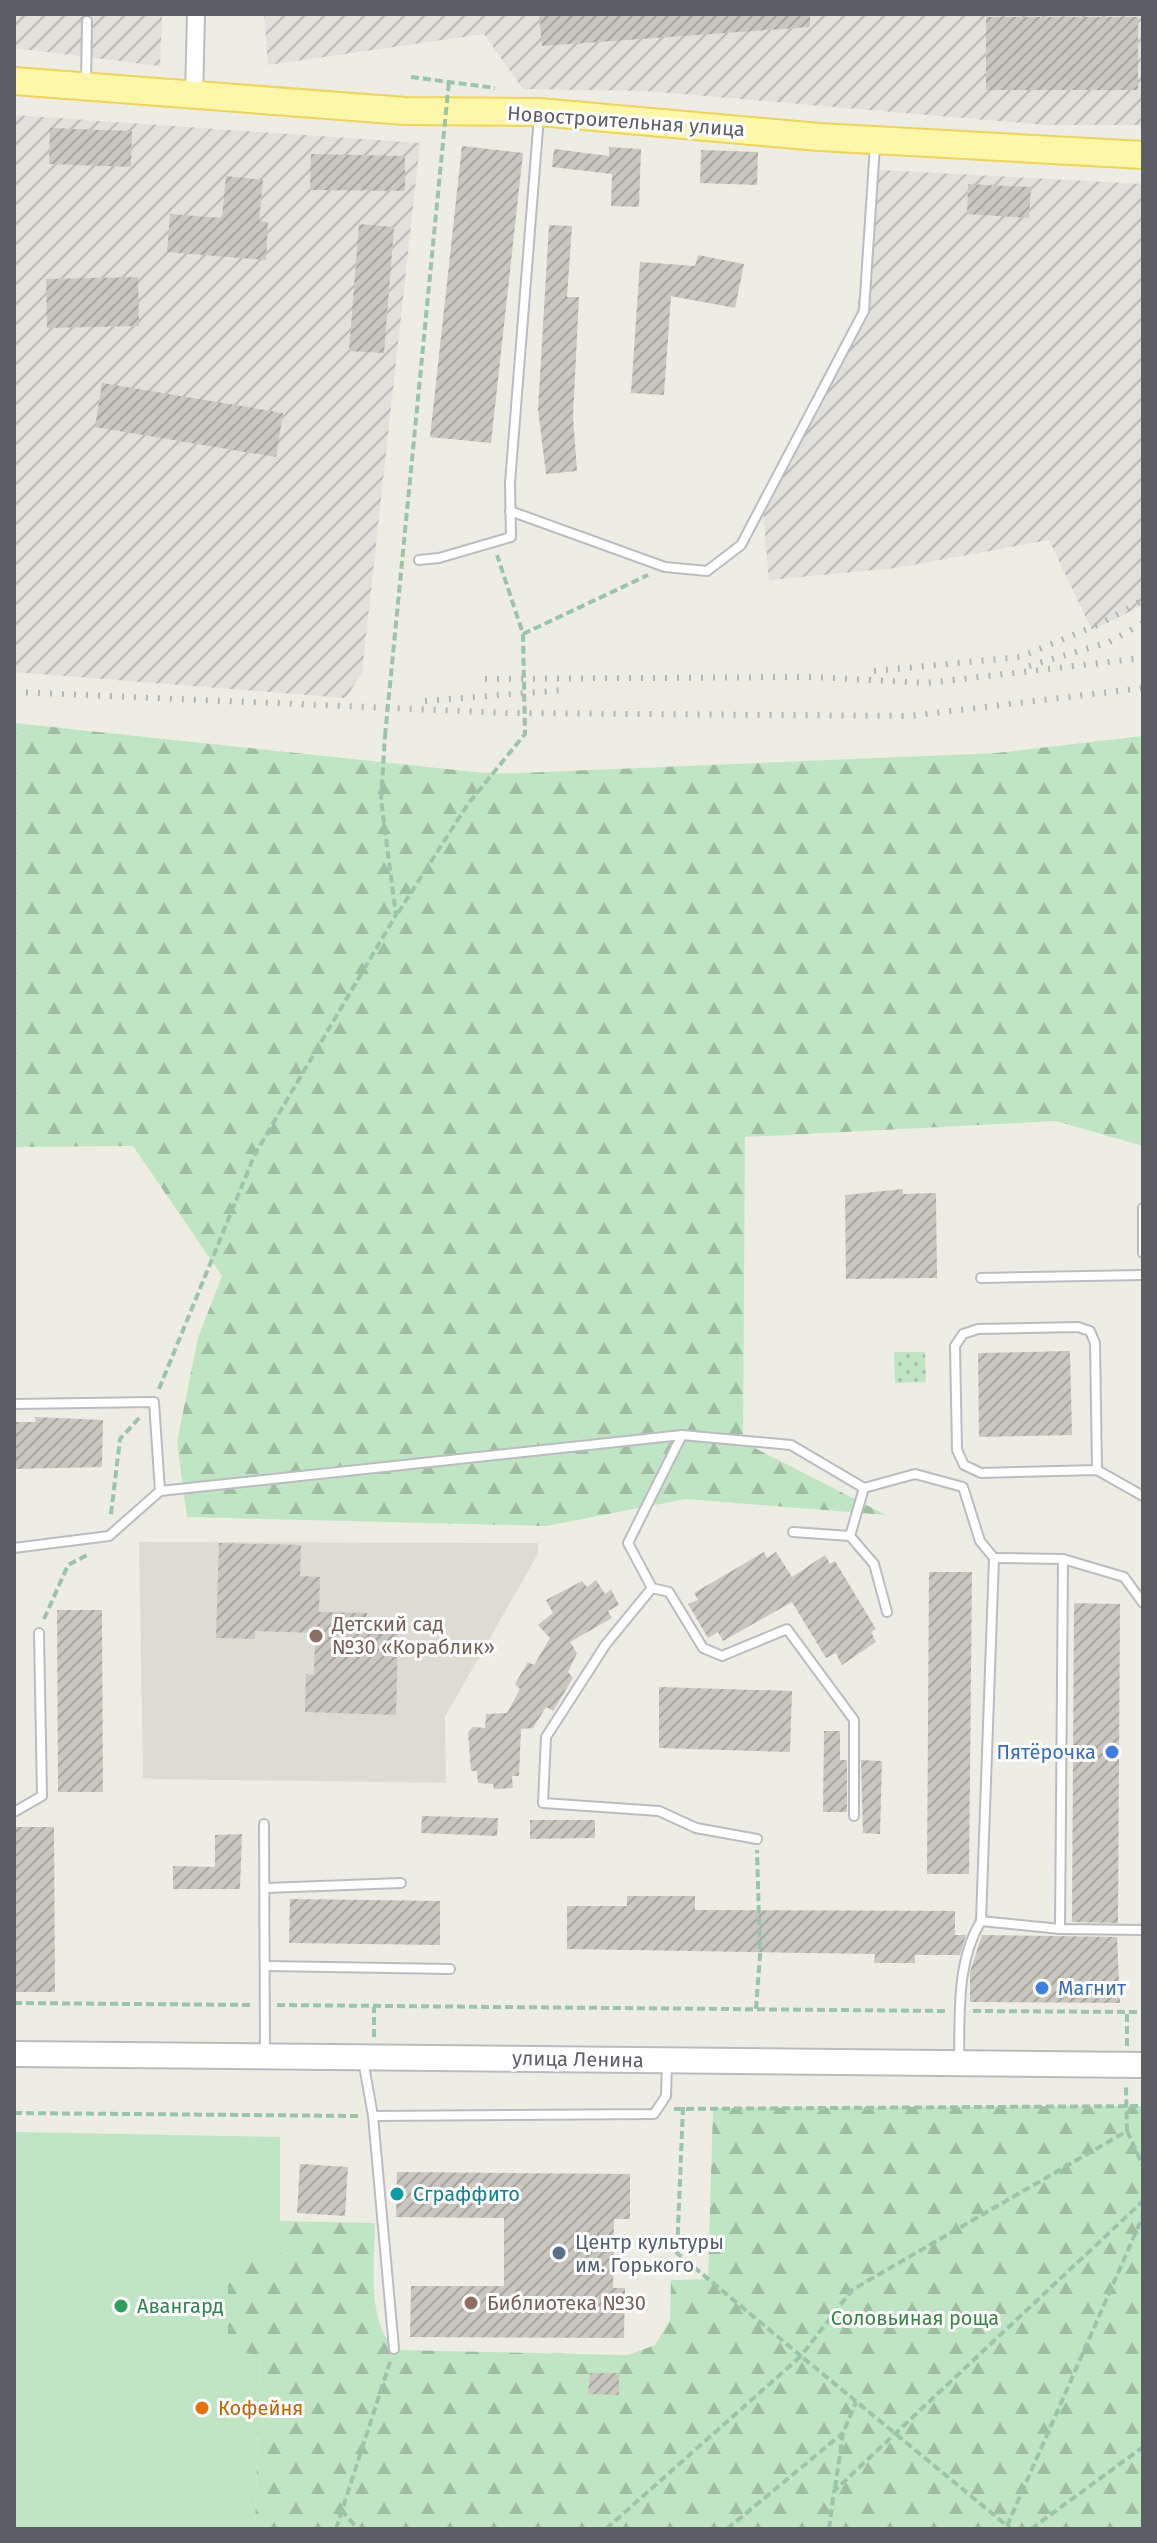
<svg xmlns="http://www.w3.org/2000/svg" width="1157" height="2543" font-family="'Fira Sans',sans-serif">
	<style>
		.industrial { fill: url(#industrial-furrows) }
		.education { fill: #dedcd2 }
		.grass { fill: #c0e5c4 }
		.forest { fill: url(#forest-firs) }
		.park { fill: url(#park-dots) }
		.building { fill: url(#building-hatch) }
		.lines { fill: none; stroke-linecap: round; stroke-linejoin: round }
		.lane-casing { stroke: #bbbcc2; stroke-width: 12 }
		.street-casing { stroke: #bbbcc2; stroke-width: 20 }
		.secondary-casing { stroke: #b9bbc1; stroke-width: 28 }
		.primary-casing { stroke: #eed45d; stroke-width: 30 }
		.path { stroke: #9ac5ab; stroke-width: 4; stroke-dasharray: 8 4; stroke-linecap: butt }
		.lane { stroke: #fff; stroke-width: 8 }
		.street { stroke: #fff; stroke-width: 16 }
		.secondary { stroke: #fff; stroke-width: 24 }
		.primary { stroke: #fdf8a9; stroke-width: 26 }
		.rail { stroke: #b4b5b5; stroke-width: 6; stroke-dasharray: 2 10; stroke-linecap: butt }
		.path-bridge { stroke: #9ac5ab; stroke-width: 4; stroke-dasharray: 8 4; stroke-linecap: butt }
		.education-dot { fill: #8d6e63; stroke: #fff; stroke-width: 3 }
		.shop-dot { fill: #3f7fe0; stroke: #fff; stroke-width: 3 }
		.culture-dot { fill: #0f9aa8; stroke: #fff; stroke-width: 3 }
		.service-dot { fill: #5c6f8a; stroke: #fff; stroke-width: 3 }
		.leisure-dot { fill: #2e9e5b; stroke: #fff; stroke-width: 3 }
		.food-dot { fill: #e8710a; stroke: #fff; stroke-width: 3 }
		.labels { text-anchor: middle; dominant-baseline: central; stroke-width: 6; stroke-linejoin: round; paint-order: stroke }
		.street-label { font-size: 20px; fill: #5c5e64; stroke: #fff }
		.education-label { font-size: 20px; fill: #785e54; stroke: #fff; text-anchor: start }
		.shop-label { font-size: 20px; fill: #366cbe; stroke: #fff; text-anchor: end }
		.culture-label { font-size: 20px; fill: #0d838f; stroke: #fff; text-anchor: start }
		.service-label { font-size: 20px; fill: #4e5e75; stroke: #fff; text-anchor: start }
		.leisure-label { font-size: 20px; fill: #27864d; stroke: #fff; text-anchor: start }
		.park-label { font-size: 20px; fill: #388644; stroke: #fff }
		.food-label { font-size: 20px; fill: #c56008; stroke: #fff; text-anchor: start }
	</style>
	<defs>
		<pattern id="industrial-furrows" width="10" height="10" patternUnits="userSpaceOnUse" patternTransform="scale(2)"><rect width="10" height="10" fill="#e1e0db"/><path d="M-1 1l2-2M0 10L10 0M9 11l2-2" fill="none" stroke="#bab9b5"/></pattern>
		<pattern id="forest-firs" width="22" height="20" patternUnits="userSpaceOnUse" patternTransform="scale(2)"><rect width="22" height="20" fill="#c0e5c4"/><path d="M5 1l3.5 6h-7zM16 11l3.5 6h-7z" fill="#9fbda3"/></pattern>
		<pattern id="park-dots" width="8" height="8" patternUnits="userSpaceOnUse" patternTransform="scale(2)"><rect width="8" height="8" fill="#c0e5c4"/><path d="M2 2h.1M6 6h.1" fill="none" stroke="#9fbda3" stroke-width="1.8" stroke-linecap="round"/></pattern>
		<pattern id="building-hatch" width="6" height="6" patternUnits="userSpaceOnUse" patternTransform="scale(2)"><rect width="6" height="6" fill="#cac7c1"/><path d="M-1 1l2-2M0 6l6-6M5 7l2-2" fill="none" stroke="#a7a5a0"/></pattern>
	</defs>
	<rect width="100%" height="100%" fill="#eeede3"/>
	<g class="industrial">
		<path d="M14 14H162L160 66 14 48Z"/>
		<path d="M264 14H1143V125H1045L648 91 523 89 484 34 268 65Z"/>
		<path d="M14 115 420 143 362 672 346 698 14 672Z"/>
		<path d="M879 170 1143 184V605L1092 630 1049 540 896 568 769 580 763 509 853 334Z"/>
	</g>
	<path class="education" d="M139 1542 538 1543V1554L445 1717 446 1783 156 1779 143 1778Z"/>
	<path class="grass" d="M14 2132 280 2137V2261L228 2262 260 2355 255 2529H14Z"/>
	<g class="forest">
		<path d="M14 723 494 774 997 753 1143 736V1146L1056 1121 745 1137 743 1442 886 1515 686 1499 546 1526 187 1517 177 1442 198 1338 222 1276 133 1146 14 1147Z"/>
		<path d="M1143 2106V2529H255L260 2355 228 2351V2261H280V2221L375 2223C375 2260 365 2330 399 2350L628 2355 655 2345 670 2320 671 2280 708 2279 713 2108Z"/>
	</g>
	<path class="park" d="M894 1352H925L926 1382 895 1383Z"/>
	<g class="building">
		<path d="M539 14H810V27L542 46Z"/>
		<rect x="986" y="17" width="152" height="73"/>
		<path d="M50 128 132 131 131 167 49 164Z"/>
		<path d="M462 146 523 153 491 443 430 437Z"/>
		<path d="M609 147 641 149 639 207 611 206 612 174 552 167 554 149 609 156Z"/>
		<path d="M701 150 758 152 757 185 700 183Z"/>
		<path d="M311 154 405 156V191L310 190Z"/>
		<path d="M226 176 263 180 259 221 268 222 266 260 167 252 170 214 222 218Z"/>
		<path d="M968 184 1031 187 1029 218 967 214Z"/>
		<path d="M359 224 394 227 384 353 349 351Z"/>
		<path d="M549 225 572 226 567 297H579L573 416 577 471 546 474 538 409Z"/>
		<path d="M698 255 744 264 735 308 671 296 664 395 631 393 640 262 695 266Z"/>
		<path d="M138 277 139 326 47 328 46 279Z"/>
		<path d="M102 383 283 413 276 457 95 427Z"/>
		<path d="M903 1189V1194L936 1193 937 1278 846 1279 845 1195Z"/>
		<path d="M1070 1351 1072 1435 979 1437 978 1353Z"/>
		<path d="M35 1417 103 1420 102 1467 14 1469V1422H36Z"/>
		<path d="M219 1543 301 1545 300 1576 320 1577 319 1612 367 1613V1631L398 1632 396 1715 305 1712 306 1674 314 1675 315 1633 255 1631V1639L216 1638Z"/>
		<path d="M764 1552 767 1558 776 1552 792 1577 825 1555 830 1564 835 1561 876 1629 871 1632 876 1642 842 1665 836 1653 826 1658 792 1602 723 1641 718 1632 708 1638 688 1604 698 1600 694 1593Z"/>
		<path d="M929 1572H972L969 1874H927Z"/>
		<path d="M596 1580 605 1594 611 1589 619 1605 608 1611 612 1618 570 1642 577 1653 568 1672 573 1678 553 1711 546 1707 533 1728 521 1729 519 1776H512L513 1788 494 1789 493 1784 478 1783 477 1771H471L468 1732 473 1727 485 1728 486 1714 507 1713 520 1689 515 1684 528 1662 534 1665 550 1638 538 1625 553 1613 546 1600 582 1581 587 1587Z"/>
		<path d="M1074 1603 1120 1604 1118 1923 1072 1922Z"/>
		<path d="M57 1610H102L103 1792H58Z"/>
		<path d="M659 1687 792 1691 790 1752 659 1748Z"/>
		<path d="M824 1731H840V1760H847V1812H823Z"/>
		<path d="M861 1760 882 1761 880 1834 863 1833Z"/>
		<path d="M422 1816 498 1818 497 1836 421 1833Z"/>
		<path d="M530 1820H595V1838L530 1839Z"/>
		<path d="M14 1827H54L55 1992H14Z"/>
		<path d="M242 1834 240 1889H173V1866L215 1867V1835Z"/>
		<path d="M627 1896H695V1910L955 1911V1935H966L960 1955H915V1963H874L875 1954 567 1949V1906H627Z"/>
		<path d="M290 1899 440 1901V1945L289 1943Z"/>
		<path d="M982 1935 1117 1937 1120 2003 970 2002V1972Z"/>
		<path d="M300 2164 348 2167 345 2216 297 2213Z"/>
		<path d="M397 2172 630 2174V2219H614L613 2288H625L624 2338 410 2337 411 2286H504V2218L396 2217Z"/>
		<path d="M590 2373H619V2395L588 2394Z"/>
	</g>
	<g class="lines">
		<g class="lane-casing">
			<g id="lane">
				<path d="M86 84 87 21"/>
				<path d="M510 511 665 567 707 571 741 545 864 311 875 145"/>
				<path d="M419 560 439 558 511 537 510 483 539 116"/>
				<path d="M1143 1208V1253"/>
				<path d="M981 1278 1143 1275"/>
				<path d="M14 1404 154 1402 160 1491"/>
				<path d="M682 1435 628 1543 652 1588 606 1644 546 1737 543 1803 659 1811 696 1828 757 1839"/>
				<path d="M1097 1470 1095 1343 1090 1331 1078 1327 978 1329 963 1334 955 1346 957 1450 964 1465 981 1473 1097 1470 1143 1496"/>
				<path d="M793 1532 850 1536 874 1564 887 1612"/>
				<path d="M850 1536 864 1488"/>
				<path d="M14 1548 109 1536 160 1491 682 1435 791 1445 864 1488 915 1474 963 1487 980 1541 994 1558 981 1921C956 1962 960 2015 959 2062"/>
				<path d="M994 1558 1063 1559 1060 1929 1143 1930"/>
				<path d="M1063 1559 1124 1577 1143 1603"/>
				<path d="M652 1588 669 1592 703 1648 722 1656 787 1629 854 1720V1816"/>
				<path d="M14 1812 42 1796 39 1633"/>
				<path d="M264 1824 265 2055"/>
				<path d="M266 1888 401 1883"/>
				<path d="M981 1921 1060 1929"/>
				<path d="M266 1966 450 1969"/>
				<path d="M363 2060 373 2116 654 2114 666 2096 667 2065"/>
				<path d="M373 2116 394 2349"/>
			</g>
		</g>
		<g class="street-casing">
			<path id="street" d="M194 97 196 14"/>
		</g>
		<g class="secondary-casing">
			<path id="secondary" d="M14 2054 1143 2065"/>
		</g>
		<g class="primary-casing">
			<path id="primary" d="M14 81 405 111 539 112 819 137 1143 155"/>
		</g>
		<g class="path">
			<path d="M411 77 495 88"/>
			<path d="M523 634 648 575"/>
			<path d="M398 913 468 804 525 734 523 634 497 555"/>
			<path d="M159 1389 255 1154 396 915 381 800 385 736"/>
			<path d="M111 1514 120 1439 141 1416"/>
			<path d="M44 1619 68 1565 89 1554"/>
			<path d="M14 2003 253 2005"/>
			<path d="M277 2005 949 2011"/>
			<path d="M756 2009 760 1955 757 1850"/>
			<path d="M973 2011 1143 2012"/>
			<path d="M374 2037V2007"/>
			<path d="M1127 2046V2012"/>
			<path d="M683 2107 677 2253 801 2356 852 2290 1127 2131 1126 2087"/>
			<path d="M674 2109 1143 2106"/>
			<path d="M14 2113 360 2116"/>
			<path d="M1127 2131 1143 2166"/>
			<path d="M835 2488 843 2433 856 2402"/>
			<path d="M341 2510 358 2529"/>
			<path d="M1007 2526 1143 2216"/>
			<path d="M336 2529 390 2362"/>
			<path d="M606 2529 801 2356 1011 2529"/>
			<path d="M727 2529 843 2433"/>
			<path d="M829 2529 834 2491 1143 2201"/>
			<path d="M1031 2529 1143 2447"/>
		</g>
		<use href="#lane" class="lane"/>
		<use href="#street" class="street"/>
		<use href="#secondary" class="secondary"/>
		<use href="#primary" class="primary"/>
		<g class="rail">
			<path d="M1029 666 1109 642 1143 623"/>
			<path d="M874 671 1020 657 1100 624 1143 600"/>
			<path d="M485 679 814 677 927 683 1143 658"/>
			<path d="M14 692 508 713 910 716 1143 688"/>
			<path d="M425 701 564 690"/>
		</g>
		<path class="path-bridge" d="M385 736 449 81"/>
	</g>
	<g class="education-dot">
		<circle cx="316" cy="1636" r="8"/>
		<circle cx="471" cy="2303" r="8"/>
	</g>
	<g class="shop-dot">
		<circle cx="1112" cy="1752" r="8"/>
		<circle cx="1042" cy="1988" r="8"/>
	</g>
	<circle class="culture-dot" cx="397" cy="2194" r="8"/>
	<circle class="service-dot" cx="559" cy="2253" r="8"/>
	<circle class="leisure-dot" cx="121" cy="2306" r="8"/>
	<circle class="food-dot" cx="202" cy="2408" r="8"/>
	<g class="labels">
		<g class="street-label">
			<text transform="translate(626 121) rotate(4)">Новостроительная улица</text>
			<text transform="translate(578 2059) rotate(1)">улица Ленина</text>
		</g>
		<g class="education-label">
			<text x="332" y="1624">Детский сад<tspan x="332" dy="23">№30 «Кораблик»</tspan></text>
			<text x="487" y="2303">Библиотека №30</text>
		</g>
		<g class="shop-label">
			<text x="1096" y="1752">Пятёрочка</text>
			<text x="1058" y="1988" text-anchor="start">Магнит</text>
		</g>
		<g class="culture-label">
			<text x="413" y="2194">Сграффито</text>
		</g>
		<g class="service-label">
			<text x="575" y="2242">Центр культуры<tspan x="575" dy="23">им. Горького</tspan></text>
		</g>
		<g class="leisure-label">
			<text x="137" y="2306">Авангард</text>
		</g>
		<g class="park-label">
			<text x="915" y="2318">Соловьиная роща</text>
		</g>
		<g class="food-label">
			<text x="218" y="2408">Кофейня</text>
		</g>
	</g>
	<rect width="1157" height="2543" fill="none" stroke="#5c5e64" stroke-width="32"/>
</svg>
